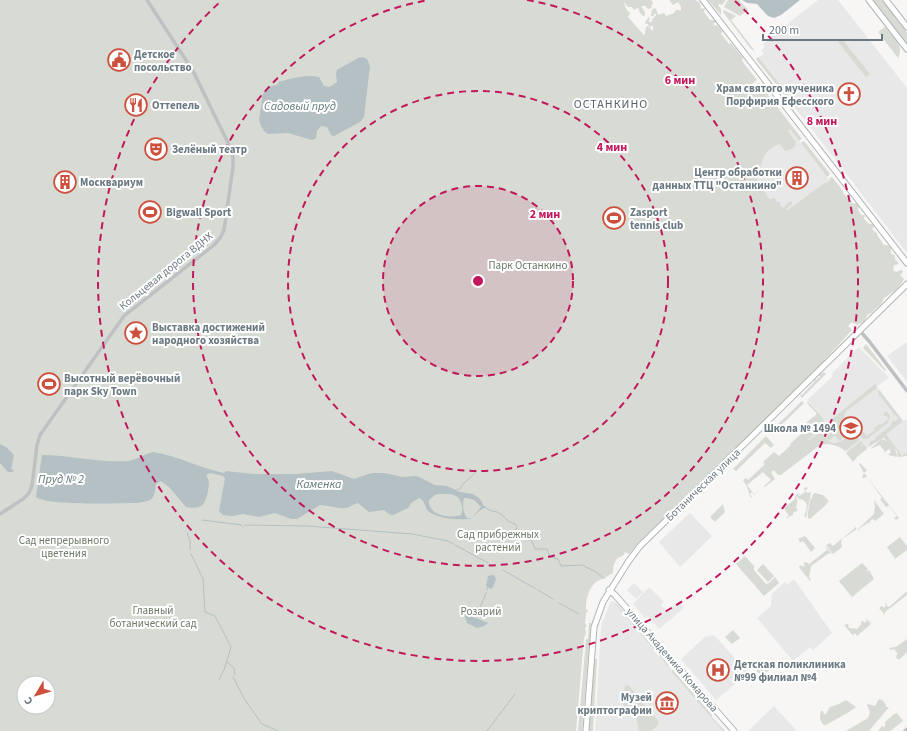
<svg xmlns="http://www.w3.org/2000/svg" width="907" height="731" font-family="'Source Sans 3',sans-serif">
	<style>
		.built { fill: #e7e8e7 }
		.green { fill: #d7dbd4; fill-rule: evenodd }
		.water { fill: #b4c0c3; fill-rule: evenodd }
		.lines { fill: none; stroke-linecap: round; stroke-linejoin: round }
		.stream { stroke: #b4c0c3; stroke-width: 1 }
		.secondary-casing { stroke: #afb5b8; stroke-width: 7 }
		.street { stroke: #bdc1c4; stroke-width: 3.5 }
		.secondary { stroke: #fff; stroke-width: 5 }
		.ring { fill: none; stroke: #c2185b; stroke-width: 2; stroke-dasharray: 7 5 }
		.labels { text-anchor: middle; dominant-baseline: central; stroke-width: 4; stroke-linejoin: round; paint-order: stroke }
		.poi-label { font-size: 11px; font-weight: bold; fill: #6a7981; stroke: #fff; text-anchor: start }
		.park-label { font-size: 11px; fill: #6d7968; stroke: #fff }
		.street-label { font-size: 11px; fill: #6a7981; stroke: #fff }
		.neighbourhood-label { font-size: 12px; letter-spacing: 1px; fill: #576267; stroke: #fff }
		.water-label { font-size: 12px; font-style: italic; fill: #667a7d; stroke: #fff }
		.centre { fill: #c2185b; stroke: #fff; stroke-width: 2 }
		.ring-label { font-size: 12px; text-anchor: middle; font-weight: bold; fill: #c2185b; stroke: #fff; stroke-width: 4; stroke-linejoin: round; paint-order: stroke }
	</style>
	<rect width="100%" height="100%" fill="#f7f6f4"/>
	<g class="built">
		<path d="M818 0H838L907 88V253L814 132 756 59 764 54 762 51 765 46 763 44 768 41 767 40Z"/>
		<path d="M790 129 830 181 780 218 746 162 761 151Z"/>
		<path d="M907 342V382L887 356Z"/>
		<path d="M859 347 889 378 877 386 903 421 907 418V452L902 456 886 434 853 459 842 445 820 442 796 449 823 418 807 400 832 377 833 372Z"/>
		<path d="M690 513 712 536 680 567 659 542Z"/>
		<path d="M794 579 832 633 813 650 810 647 793 661 757 618 771 606 772 594 785 582 787 585Z"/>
		<path d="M634 583 643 592 636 599 627 590Z"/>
		<path d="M649 587 664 602 661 605 667 612 678 602 684 608 659 629 648 616 645 618 633 604Z"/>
		<path d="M611 601H613L673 671V672L723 731H595L601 629 602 623Z"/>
		<path d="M714 635 748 673 716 700 681 659 705 637Z"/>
		<path d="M774 706 797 731H748Z"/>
	</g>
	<g class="green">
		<path d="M0 0H623L624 1V0H651L653 2 651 8 648 9 645 6H641L645 12V15L643 16 640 13 638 8 634 10 632 7H628L624 2 626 9 630 13 628 17 644 35 645 33 646 27 648 26 653 31V26L649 27 648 24H646L645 22 649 17 650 19 649 20V22H652V20L656 15 655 13 653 16H651L652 10 654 8 656 9 658 15 664 13 666 16 674 13 676 10H681V7L678 2 673 5 669 0H695L700 3 701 9 705 8 704 12 710 20H715L716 22 713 24 715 26 717 25 723 31 721 34 729 44 731 43 743 58 742 61 757 80 742 91 744 94 759 83 802 139 799 141 790 129 788 131 796 142C795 147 791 151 785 151L780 144C775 145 767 151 765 155 761 161 763 166 755 172L751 168H750L769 199 775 198 776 202H780L781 204 779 205 784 208 787 203 792 201V204L786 209 788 210 823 184 830 181 829 179 832 177 843 191V193L853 204 855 203 859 205 858 210 861 215H865L864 219 869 224H874V227L872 229 875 232 877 233V235L884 245H888L891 248V254L895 255V259L899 264 894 265 893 270 896 272 901 270H902L903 272 900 275 904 279C898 290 893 292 884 298 882 305 875 308 872 313L868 314 864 322 857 325 852 322 848 326 852 330C843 340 834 350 824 360H826L811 376 761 424V427L725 459 639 542 629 554 625 552C624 556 622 556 618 558 614 561 613 568 613 573L606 577 605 579C592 578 585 598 586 609L588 611 586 613 585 623 587 626 585 628 586 633 584 638 576 731H0ZM24 683H48V707H24Z"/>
		<path d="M708 0H726L722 5 719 4 718 5 721 9V15Z"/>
		<path d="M728 0H739L748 10 740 16 724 7Z"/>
		<path d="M873 0H882L907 33V45Z"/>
		<path d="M724 10 736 16 731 20 755 51 751 49 723 12Z"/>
		<path d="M885 27C892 36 905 46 898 58L878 32Z"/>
		<path d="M842 39 870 74 866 77 838 42Z"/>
		<path d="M758 57 792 100 790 102 756 59Z"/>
		<path d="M804 141 830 174 827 177 801 143Z"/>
		<path d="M866 344 886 370 885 371 863 348Z"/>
		<path d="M824 372 826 374 802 398 799 394 802 395 814 382V381L815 379 816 380 820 377 819 375Z"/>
		<path d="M875 384 877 388 845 412 844 417 845 421 843 424 850 433 839 441 835 436 830 440 827 439 817 426 816 427 819 431 807 440 808 441 820 432C834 450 838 443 854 433L860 440 845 451C839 445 828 443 820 445L781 475H778L774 470 771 472 774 477 775 479 765 487 764 486 771 480 763 472 747 485 754 494 761 489 754 495 752 492 750 494 752 497 751 498 747 487 743 480 746 478 748 480 765 464 763 462 774 452 779 456 791 445 790 444 803 432 804 433 806 431 802 426 817 414 807 403 808 402 823 418V420L826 424Z"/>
		<path d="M879 390 903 421 907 418 886 434 902 456 907 452V456L898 457 897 451 884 438 881 439 869 447V446L870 442 876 439 875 438 890 426 893 420 895 422 896 420H898L897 419H899L897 418 898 417 896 416V414L894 416 892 411 879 395 878 392Z"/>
		<path d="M802 401 804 403 774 432 772 430Z"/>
		<path d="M886 411 890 416 888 423 867 439H863L858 433 862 430 867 436 875 430 874 428 880 424 881 425 889 419 887 416H885L883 414Z"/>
		<path d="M766 436 774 445 771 448 765 443 736 471 733 469Z"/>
		<path d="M881 439C889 440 897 449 897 457L888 455 891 452 889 449 885 452 880 445 870 449Z"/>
		<path d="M861 441 863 444 860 447 864 445 867 449 858 456 853 462 846 453Z"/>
		<path d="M860 463 867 470 864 473 899 518 896 520 894 518 897 516 889 506 886 507 880 499 882 498 867 477 863 478 862 477 864 473 859 464Z"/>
		<path d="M807 487 808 488 805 491 808 493 811 492 806 518 804 516C807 510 810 500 799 499L796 495 798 493 799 496 805 492 804 488Z"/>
		<path d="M815 493 823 495 829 501 825 504 828 503 810 519 808 518C807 514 810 501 811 496V500L813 494Z"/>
		<path d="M795 495C799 501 797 502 796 508L798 510 793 513V515L787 518 786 517 789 516 784 508 795 499Z"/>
		<path d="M874 500 884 514 875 521 873 519 870 521 871 524 869 522 859 529 861 532 858 529 874 514 875 506Z"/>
		<path d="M723 504 725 512 715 522 710 517Z"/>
		<path d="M853 525 857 529 842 539 841 543 842 547 833 554 826 545 830 543 833 546 855 528Z"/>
		<path d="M805 536 815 548 811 552 803 541 799 543 800 542 798 539Z"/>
		<path d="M900 537 907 546V550L895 559 887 547Z"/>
		<path d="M825 546 832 554 829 553 811 566 809 577 811 580 810 581 799 567 801 565 803 567 805 565 803 563 806 562 809 564 827 550Z"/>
		<path d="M745 556 754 566V570L766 584 769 583 775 577 779 583 764 596 736 564Z"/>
		<path d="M862 563 868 569 865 572 869 570 874 579 852 597 839 581Z"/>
		<path d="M763 564 774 576 768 582 757 570Z"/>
		<path d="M907 591V595L885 612V615L879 608 882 606 884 608 886 606 885 603H886L887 606 889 607Z"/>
		<path d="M613 601 617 604 669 665 668 666Z"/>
		<path d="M866 618 871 624 857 636 855 633 853 635 855 638 844 625 848 624 849 628 857 629 861 625V622L863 621 865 623 867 621Z"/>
		<path d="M589 623H591L582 731H578L586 639H588Z"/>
		<path d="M733 630 740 638 732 644 725 637Z"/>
		<path d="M907 639V652L900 659H897L896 656 898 654 894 649 891 650 889 648 896 647Z"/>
		<path d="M594 659H597L593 731H589Z"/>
		<path d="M763 662 769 670 762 677 755 669Z"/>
		<path d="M672 669 712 715V717L725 731H723L672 672Z"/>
		<path d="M625 685 629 686 659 722 658 725 651 731H637L639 730 634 708 623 710Z"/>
		<path d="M879 699C883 700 886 703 886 707H889L869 731H846L868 718 870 712 867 705 868 704 875 706Z"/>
		<path d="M846 700 856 707 849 712 826 725H824C820 722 819 716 821 711H823L824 714H826L830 707 839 704Z"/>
		<path d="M897 713 903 721 890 731H878L882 726 885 727V722L894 714Z"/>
	</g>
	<g class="water">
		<path d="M742 0H800L781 15 774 18 768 16 757 4 747 3Z"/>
		<path d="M358 58 363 57 367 59 370 66 364 117 360 122 334 136 331 135 327 127 321 126 317 131 316 138 312 140 288 133 268 134 264 131 261 126 259 120 263 94 268 86 269 87 279 84 278 82C291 79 305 74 319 77L324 86 330 87 337 82 336 74 337 70Z"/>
		<path d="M0 444 6 447 14 455 11 469 14 470 13 472H8L0 463Z"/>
		<path d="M153 452C178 456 200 468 224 473L226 471 254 474H296L332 471 354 479 368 474 374 473H385L402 477 417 476 435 485 447 486 460 492 473 494 479 498 482 502 483 505 486 507 479 511 472 518C462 521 437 519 428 511 424 506 425 500 419 498L411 503 408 508 393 515 389 514 384 510 369 512 358 503C354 504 350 507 346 508 339 509 326 505 320 505L297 519H291L275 513 259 517 243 514 233 516 223 515 219 511 225 478 223 476 210 473 206 475C210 481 209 484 208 491 205 505 202 510 186 507L169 487 161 481 156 484C154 501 152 501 136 503 118 503 47 506 36 497L42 455C70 455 98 463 127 461 137 460 144 454 153 452ZM439 494C450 494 460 493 462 506 462 510 463 511 461 515 450 519 427 515 429 500L435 495ZM464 498H467L474 500 481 507 472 518H467C463 513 462 504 464 498Z"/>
		<path d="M492 575H494L496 579 493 587 491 589 486 586 488 576Z"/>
		<path d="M464 613 488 623 484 626 477 628 467 623Z"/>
	</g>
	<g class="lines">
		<g class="stream">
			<path d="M456 490 460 489 463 484 476 472"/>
			<path d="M485 507C492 513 494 510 499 513 508 518 503 520 515 524L517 527 515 532 516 535 525 536 531 539 535 549H547L550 557 558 559 561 566 582 565 596 572 602 577"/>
			<path d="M202 520 242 525 241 526"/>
			<path d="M243 527 245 525 307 526 412 534 448 541 453 544"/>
			<path d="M187 533 190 541V550"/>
			<path d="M455 545 488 563"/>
			<path d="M191 554 203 579 205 612 215 616 231 647 224 670 219 680"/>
			<path d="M503 570 536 589"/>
			<path d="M487 590 488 587"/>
			<path d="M538 590 553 599"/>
			<path d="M559 603 579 614"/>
			<path d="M478 613 486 593"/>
			<path d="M227 662 234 668 235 675"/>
			<path d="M233 677 245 700 262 724 278 731"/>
			<path d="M487 731 515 694"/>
		</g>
		<g class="secondary-casing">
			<g id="secondary">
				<path d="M703 0 907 263"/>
				<path d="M869 0 907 49"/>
				<path d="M886 0 907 27"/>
				<path d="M609 590 615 595 734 731"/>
				<path d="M586 731 594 627 603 602 628 562 640 546 684 503 907 284"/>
			</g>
		</g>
		<g class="street">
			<path d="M860 331 869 341 907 391"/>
			<path d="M0 514 23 499 29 493 32 486 37 445 40 435 124 316 214 245 220 238 224 230 233 167V158L231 149 193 71 147 0"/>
			<path d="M905 731 907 729"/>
		</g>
		<use href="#secondary" class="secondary"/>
	</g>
	<circle cx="478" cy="281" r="95" fill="#c2185b" fill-opacity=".12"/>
	<g class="ring">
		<circle cx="478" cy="281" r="95"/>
		<circle cx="478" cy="281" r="190"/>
		<path d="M527 0A285 285 0 1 1 429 0"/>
		<path d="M735 1A380 380 0 1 1 221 1"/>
	</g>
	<defs>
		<g id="civic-ring" transform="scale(1.15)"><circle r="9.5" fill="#fff" stroke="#cd503e" stroke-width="1.5"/><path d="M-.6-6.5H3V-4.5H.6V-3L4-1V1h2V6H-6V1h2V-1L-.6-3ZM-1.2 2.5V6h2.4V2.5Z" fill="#cd503e"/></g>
		<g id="church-ring" transform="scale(1.15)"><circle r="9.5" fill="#fff" stroke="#cd503e" stroke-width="1.5"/><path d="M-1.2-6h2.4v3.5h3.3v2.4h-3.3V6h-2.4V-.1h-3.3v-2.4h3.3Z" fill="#cd503e"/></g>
		<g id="restaurant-ring" transform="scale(1.15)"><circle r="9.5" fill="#fff" stroke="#cd503e" stroke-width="1.5"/><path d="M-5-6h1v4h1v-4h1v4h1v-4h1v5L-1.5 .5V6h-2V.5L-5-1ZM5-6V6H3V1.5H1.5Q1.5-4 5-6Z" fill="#cd503e"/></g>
		<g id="theatre-ring" transform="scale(1.15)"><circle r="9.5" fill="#fff" stroke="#cd503e" stroke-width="1.5"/><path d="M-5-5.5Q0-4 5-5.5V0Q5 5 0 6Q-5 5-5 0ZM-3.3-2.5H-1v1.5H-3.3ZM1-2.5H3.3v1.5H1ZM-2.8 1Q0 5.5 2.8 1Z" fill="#cd503e"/></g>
		<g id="building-ring" transform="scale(1.15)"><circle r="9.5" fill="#fff" stroke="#cd503e" stroke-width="1.5"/><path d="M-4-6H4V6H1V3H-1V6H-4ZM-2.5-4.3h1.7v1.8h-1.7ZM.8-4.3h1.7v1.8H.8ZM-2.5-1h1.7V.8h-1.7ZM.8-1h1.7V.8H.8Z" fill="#cd503e"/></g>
		<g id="stadium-ring" transform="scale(1.15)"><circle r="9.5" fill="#fff" stroke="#cd503e" stroke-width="1.5"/><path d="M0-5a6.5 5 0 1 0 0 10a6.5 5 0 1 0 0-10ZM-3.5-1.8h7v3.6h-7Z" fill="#cd503e"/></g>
		<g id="sight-ring" transform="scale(1.15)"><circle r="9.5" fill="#fff" stroke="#cd503e" stroke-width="1.5"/><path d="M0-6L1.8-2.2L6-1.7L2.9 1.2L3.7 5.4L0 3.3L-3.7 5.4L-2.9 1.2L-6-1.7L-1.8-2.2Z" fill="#cd503e"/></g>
		<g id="school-ring" transform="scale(1.15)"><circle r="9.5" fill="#fff" stroke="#cd503e" stroke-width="1.5"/><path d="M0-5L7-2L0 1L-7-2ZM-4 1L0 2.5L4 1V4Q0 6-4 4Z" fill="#cd503e"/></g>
		<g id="hospital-ring" transform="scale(1.15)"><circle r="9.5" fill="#fff" stroke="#cd503e" stroke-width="1.5"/><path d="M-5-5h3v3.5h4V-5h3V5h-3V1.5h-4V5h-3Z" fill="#cd503e"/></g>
		<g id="museum-ring" transform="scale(1.15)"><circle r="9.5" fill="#fff" stroke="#cd503e" stroke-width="1.5"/><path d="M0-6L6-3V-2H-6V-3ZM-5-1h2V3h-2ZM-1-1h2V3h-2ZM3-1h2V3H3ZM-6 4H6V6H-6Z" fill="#cd503e"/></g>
	</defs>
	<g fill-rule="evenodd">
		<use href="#civic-ring" x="119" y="60"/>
		<use href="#church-ring" x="849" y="94"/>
		<use href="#restaurant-ring" x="136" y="105"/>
		<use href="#theatre-ring" x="156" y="149"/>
		<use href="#building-ring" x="797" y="178"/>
		<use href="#building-ring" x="65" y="182"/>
		<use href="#stadium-ring" x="150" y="212"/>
		<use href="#stadium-ring" x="614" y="218"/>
		<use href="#sight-ring" x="136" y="333"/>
		<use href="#stadium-ring" x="49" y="384"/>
		<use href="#school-ring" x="851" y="428"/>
		<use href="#hospital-ring" x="718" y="670"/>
		<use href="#museum-ring" x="667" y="703"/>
	</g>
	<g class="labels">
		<g class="poi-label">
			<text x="134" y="54">Детское<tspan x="134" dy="13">посольство</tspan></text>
			<text x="834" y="88" text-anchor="end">Храм святого мученика<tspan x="834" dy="13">Порфирия Ефесского</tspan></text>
			<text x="152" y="105">Оттепель</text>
			<text x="172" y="149">Зелёный театр</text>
			<text x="782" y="172" text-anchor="end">Центр обработки<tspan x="782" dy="13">данных ТТЦ "Останкино"</tspan></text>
			<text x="80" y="182">Москвариум</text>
			<text x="166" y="212">Bigwall Sport</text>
			<text x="630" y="212">Zasport<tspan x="630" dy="13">tennis club</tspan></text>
			<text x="152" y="327">Выставка достижений<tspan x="152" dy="13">народного хозяйства</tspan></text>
			<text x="64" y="378">Высотный верёвочный<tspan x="64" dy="13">парк Sky Town</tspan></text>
			<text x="836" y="428" text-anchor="end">Школа № 1494</text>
			<text x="734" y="664">Детская поликлиника<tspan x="734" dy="13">№99 филиал №4</tspan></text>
			<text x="652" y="697" text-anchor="end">Музей<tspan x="652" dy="13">криптографии</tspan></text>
		</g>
		<g class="park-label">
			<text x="528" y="265">Парк Останкино</text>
			<text x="498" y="534">Сад прибрежных<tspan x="498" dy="13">растений</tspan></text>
			<text x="64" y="540">Сад непрерывного<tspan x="64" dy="13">цветения</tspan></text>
			<text x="153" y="610">Главный<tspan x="153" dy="13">ботанический сад</tspan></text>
			<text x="481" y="611">Розарий</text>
		</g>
		<g class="street-label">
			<text transform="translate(166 271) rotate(-39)">Кольцевая дорога ВДНХ</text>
			<text transform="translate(703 485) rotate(-44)">Ботаническая улица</text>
			<text transform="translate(672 660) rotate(49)">улица Академика Комарова</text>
		</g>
		<g class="neighbourhood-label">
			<text x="611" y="104">ОСТАНКИНО</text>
		</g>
		<g class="water-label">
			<text x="300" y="106">Садовый пруд</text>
			<text x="61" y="479">Пруд № 2</text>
			<text x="319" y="484">Каменка</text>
		</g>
	</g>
	<circle cx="478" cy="281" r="6" class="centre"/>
	<g class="ring-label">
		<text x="680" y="84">6 мин</text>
		<text x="822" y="125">8 мин</text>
		<text x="612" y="151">4 мин</text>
		<text x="545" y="218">2 мин</text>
	</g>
	<g transform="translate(36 695) rotate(232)"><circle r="19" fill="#ffffff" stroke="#c3c9cd"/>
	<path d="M0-3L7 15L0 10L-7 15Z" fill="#cd503e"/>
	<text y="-6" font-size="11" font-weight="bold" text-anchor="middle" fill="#6a7981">С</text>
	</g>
	<path d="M763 34v6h119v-6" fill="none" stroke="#6a7981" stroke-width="2"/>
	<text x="769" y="34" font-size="12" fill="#6a7981" stroke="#ffffff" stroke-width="3" paint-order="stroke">200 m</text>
</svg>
